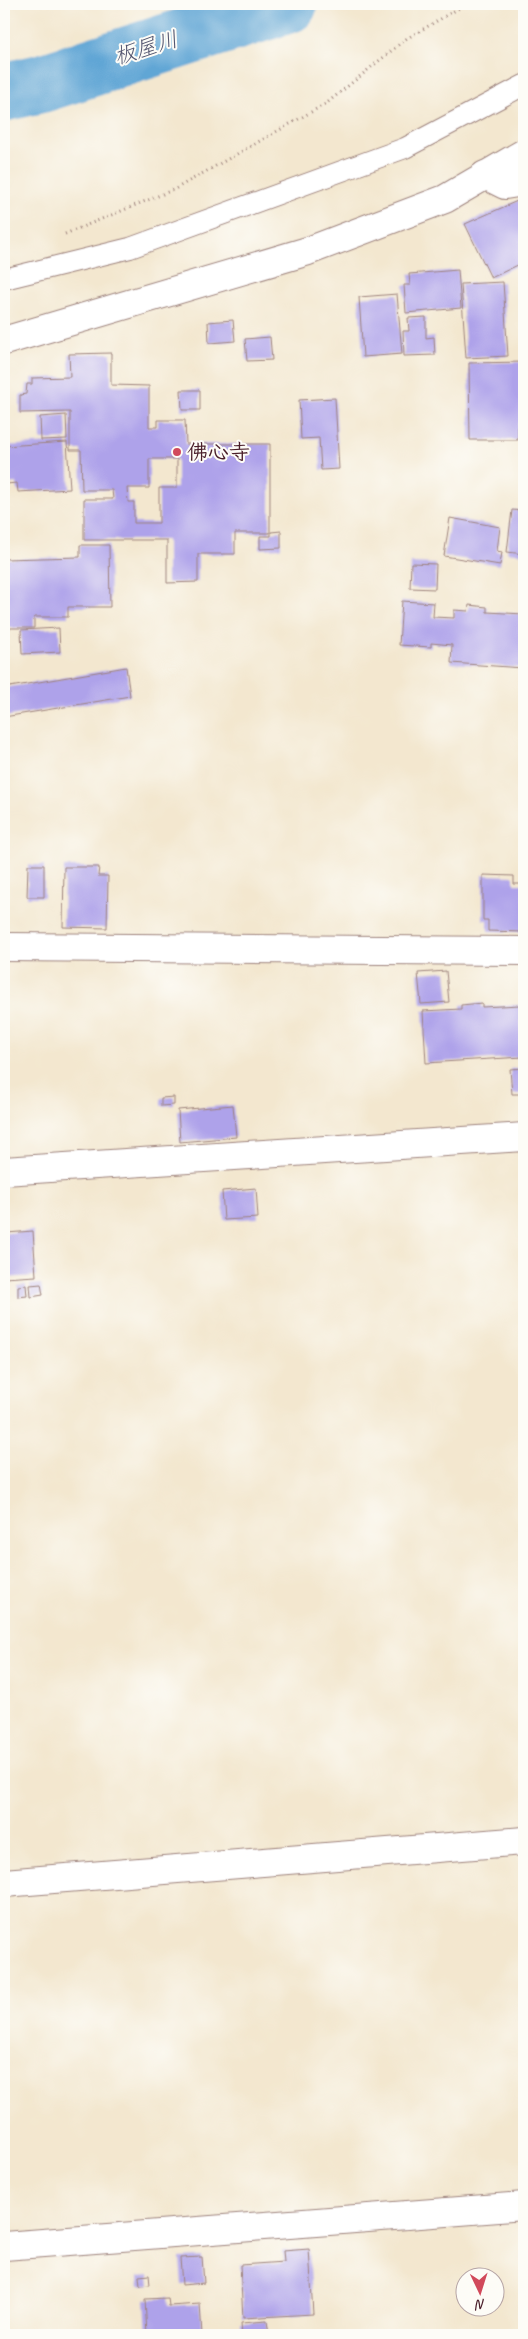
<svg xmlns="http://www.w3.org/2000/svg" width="528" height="2339" font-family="Caveat,'Klee One',sans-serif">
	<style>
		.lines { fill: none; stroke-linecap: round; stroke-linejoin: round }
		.river { stroke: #60a6d5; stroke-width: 59 }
		.building { fill: #aea2ea; fill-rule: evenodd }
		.service-casing { stroke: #9e837d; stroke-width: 22 }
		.minor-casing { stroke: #9e837d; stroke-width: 30 }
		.path { stroke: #9e837d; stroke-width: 3; stroke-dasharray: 1 4; stroke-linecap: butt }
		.service { stroke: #fff; stroke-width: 20 }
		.minor { stroke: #fff; stroke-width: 28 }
		.poi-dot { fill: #d1495b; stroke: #fdfcf7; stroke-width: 2 }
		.labels { text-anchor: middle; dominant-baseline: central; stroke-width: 4; stroke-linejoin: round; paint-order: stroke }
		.poi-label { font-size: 21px; font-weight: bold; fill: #4a1f2b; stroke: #fdfcf7; text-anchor: start }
		.water-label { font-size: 22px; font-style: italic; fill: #53556f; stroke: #fdfcf7 }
	</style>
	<rect width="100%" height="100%" fill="#fdfcf7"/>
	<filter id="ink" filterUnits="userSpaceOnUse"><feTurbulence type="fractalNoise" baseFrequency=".02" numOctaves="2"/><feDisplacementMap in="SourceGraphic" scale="10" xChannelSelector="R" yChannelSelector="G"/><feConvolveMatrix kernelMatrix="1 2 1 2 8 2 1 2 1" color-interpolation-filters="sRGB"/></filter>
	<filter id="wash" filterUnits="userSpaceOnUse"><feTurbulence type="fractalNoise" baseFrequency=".0096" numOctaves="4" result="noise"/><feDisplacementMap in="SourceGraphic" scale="20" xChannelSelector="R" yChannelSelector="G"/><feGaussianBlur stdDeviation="1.12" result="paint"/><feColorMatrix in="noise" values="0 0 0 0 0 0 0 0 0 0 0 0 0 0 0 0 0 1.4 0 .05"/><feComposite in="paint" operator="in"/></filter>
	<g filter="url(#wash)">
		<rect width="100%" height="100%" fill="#f3e7cf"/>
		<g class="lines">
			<path class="river" d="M4 92 43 83 288 4"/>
		</g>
		<g id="blocks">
			<g class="building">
				<path d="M524 198V262L491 278 465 224Z"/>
				<path d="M458 270 461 308 406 313 404 285H410L409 274Z"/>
				<path d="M503 282 508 356 466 358 461 284Z"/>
				<path d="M397 294 402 354 363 357 359 297Z"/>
				<path d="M426 317V338L434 337 435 355 404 356 403 331H409L408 318Z"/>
				<path d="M233 320 235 341 209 343 208 322Z"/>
				<path d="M270 337 272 360 247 361 245 339Z"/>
				<path d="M111 353V385L149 386V427H158V420H185L186 444H270V533H235V554H198V582L167 583V540H84V499H113L112 490H82L81 450H70V412L20 413V395L26 394 27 384H32V378L70 377 69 354ZM149 459H177V488H159V523H134V502H128L127 488H149Z"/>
				<path d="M524 362V423H518V440H470L469 363Z"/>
				<path d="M181 390H200V410H182Z"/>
				<path d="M335 398 339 469 321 470 319 438 301 439 299 400Z"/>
				<path d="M66 415 67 439 41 440 40 417Z"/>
				<path d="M67 442 70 489 18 492 17 483 6 484 4 446Z"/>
				<path d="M512 510 524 511V554L507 552Z"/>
				<path d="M450 518 500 527 497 551 502 552 500 565 444 556Z"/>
				<path d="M281 531V548L260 549V536H271V532Z"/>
				<path d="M80 545H109L110 607H68V617H34V628H4V559L80 557Z"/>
				<path d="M411 563 436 564 435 589 410 588Z"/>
				<path d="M402 601 434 603 433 617 454 618V610L468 611 469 605 487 607V612L524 614 523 668 451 663 452 645 431 643V647L399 645Z"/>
				<path d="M59 628 60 652 22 654 21 630Z"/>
				<path d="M126 667 130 696 4 717V688Z"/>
				<path d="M28 865H44V897H27Z"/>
				<path d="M64 867H99L98 876H108L107 928 63 927Z"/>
				<path d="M483 875 514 876V884H524V932L488 931V920H483Z"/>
				<path d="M446 971 449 1002 421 1004 418 973Z"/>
				<path d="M482 1003V1007L520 1005 523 1057 426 1063 423 1011 461 1009V1005Z"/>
				<path d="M524 1068V1094H512L510 1069Z"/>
				<path d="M174 1097V1105L161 1106V1098Z"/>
				<path d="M233 1105 236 1137 180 1142 178 1110Z"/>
				<path d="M256 1188 258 1218 224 1220 222 1191Z"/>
				<path d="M4 1227H6V1233L33 1231 36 1276 4 1278Z"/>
				<path d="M41 1284 43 1295 31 1297 30 1285Z"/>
				<path d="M26 1285 27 1296 18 1297V1286Z"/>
				<path d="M309 2249 313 2314 243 2318 240 2265 284 2262 283 2251Z"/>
				<path d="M202 2257 204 2283 182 2285 180 2258Z"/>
				<path d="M149 2275 150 2285 140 2286 139 2276Z"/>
				<path d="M168 2298 169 2306 200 2304 202 2335H147L145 2299Z"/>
				<path d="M267 2321 269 2335H242L241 2323Z"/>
			</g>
		</g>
	</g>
	<g filter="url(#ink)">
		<use href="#blocks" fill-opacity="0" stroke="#9e837d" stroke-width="1"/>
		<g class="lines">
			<g class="service-casing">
				<path id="service" d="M4 279 130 248 405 148 524 85"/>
			</g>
			<g class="minor-casing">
				<g id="minor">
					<path d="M485 175 505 185 524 182"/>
					<path d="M4 341 308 251 445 199 524 153"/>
					<path d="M4 947 524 951"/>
					<path d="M4 1171 524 1137"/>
					<path d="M4 1883 524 1841"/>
					<path d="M4 2246 524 2206"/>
				</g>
			</g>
			<path class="path" d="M65 234 175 189 327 103 406 39 466 4"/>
			<use href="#service" class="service"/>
			<use href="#minor" class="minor"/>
		</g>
	</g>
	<circle class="poi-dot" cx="177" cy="452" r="5"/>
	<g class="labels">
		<g class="poi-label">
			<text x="187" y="452">佛心寺</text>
		</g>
		<g class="water-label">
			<text transform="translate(146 48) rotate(-17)">板屋川</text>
		</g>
	</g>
	<rect width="528" height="2339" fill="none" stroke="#fdfcf7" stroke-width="20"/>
	<g transform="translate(480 2292) rotate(176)"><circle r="24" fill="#fdfcf7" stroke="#b5a4a5"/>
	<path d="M0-4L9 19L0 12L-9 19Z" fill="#d1495b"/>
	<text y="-8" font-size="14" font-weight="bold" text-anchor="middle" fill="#4a1f2b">N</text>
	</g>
</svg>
